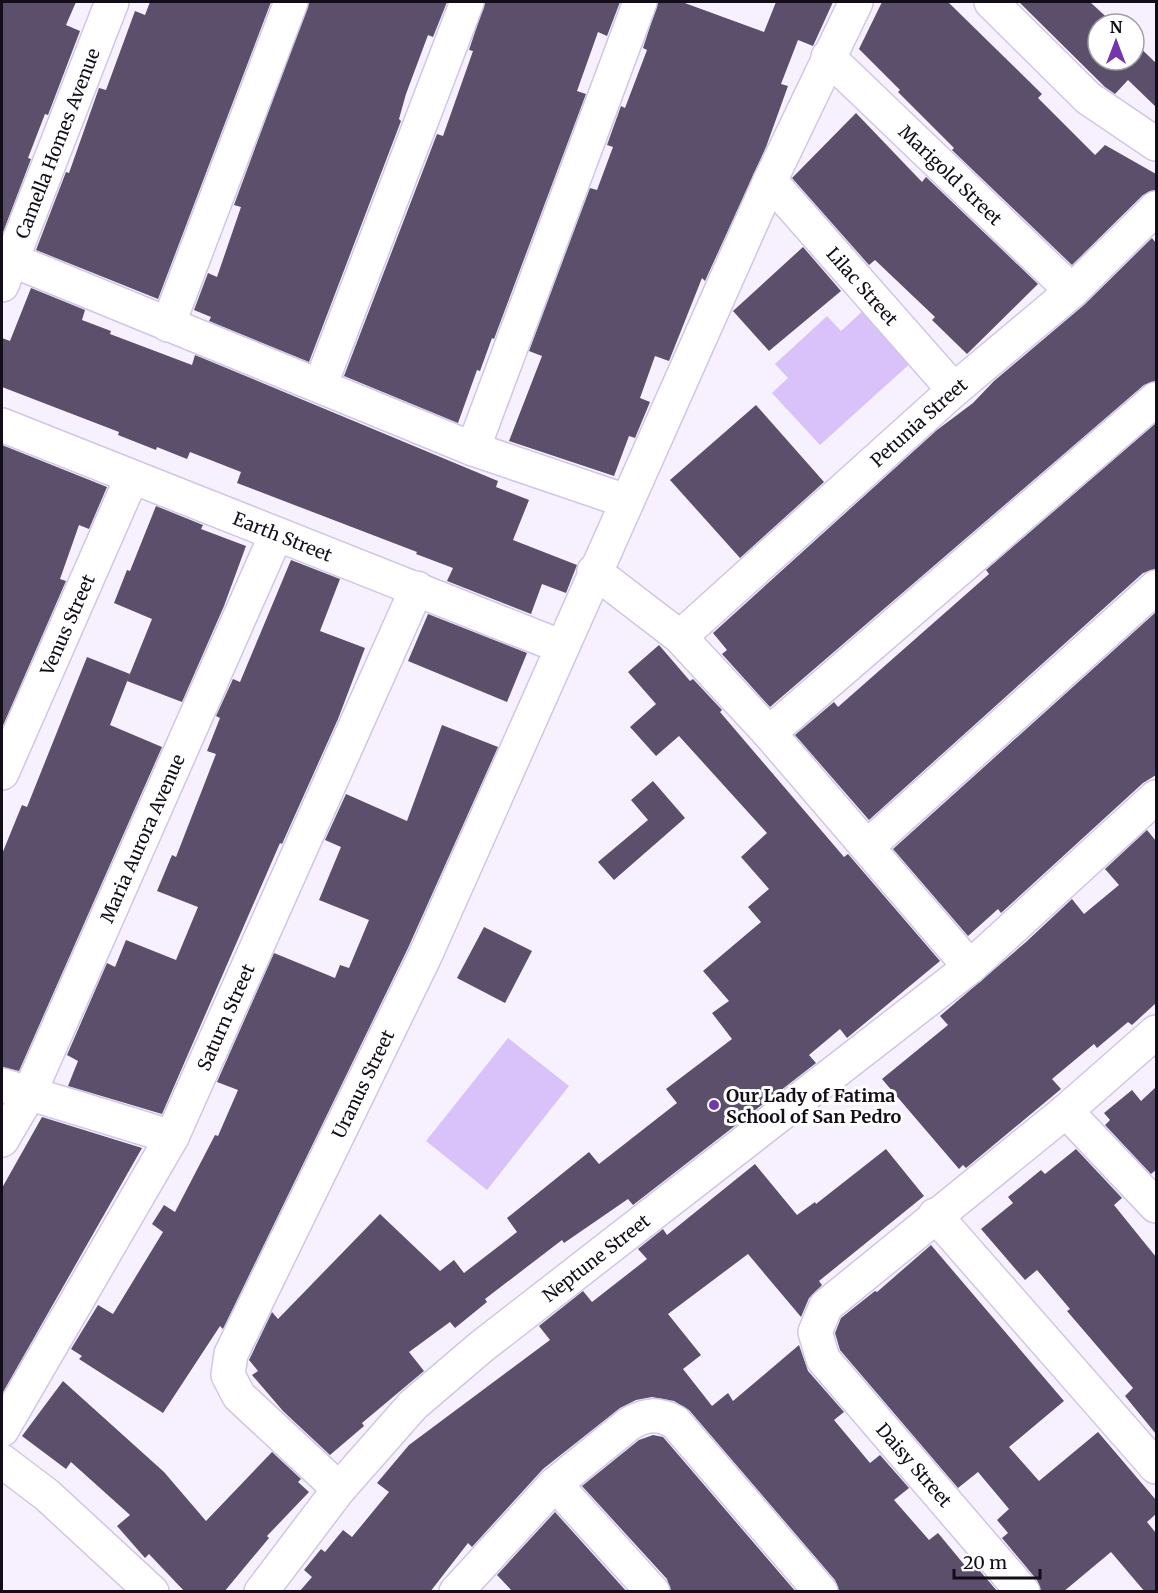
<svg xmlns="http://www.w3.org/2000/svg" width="1158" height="1593" font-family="Merriweather,serif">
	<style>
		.green { fill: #d9c1f9 }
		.building { fill: #5b4f6b }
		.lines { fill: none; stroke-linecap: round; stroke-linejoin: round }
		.minor-casing { stroke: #d2c5e5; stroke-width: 36 }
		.minor { stroke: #fff; stroke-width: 33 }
		.poi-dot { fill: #7336ac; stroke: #fff; stroke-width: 2 }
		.labels { text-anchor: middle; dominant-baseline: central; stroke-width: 6; stroke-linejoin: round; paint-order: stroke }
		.street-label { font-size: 18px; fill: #120d18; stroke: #fff }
		.poi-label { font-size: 18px; font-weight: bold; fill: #120d18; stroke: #fff; text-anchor: start }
	</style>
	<rect width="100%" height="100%" fill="#f7f1ff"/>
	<g class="green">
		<path d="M866 308 914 360 820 445 772 393 788 378 775 364 827 316 841 331Z"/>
		<path d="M508 1038 569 1086 487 1190 426 1141Z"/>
	</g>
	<g class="building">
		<path d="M2 2H76L66 25 80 31 48 115 45 114 28 158 31 159 2 235Z"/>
		<path d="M150 2H271L158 299 36 250 66 172 69 173 99 88 106 90 135 11 145 15Z"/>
		<path d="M309 2H447L433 37 428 35 406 94 399 119 401 121 309 362 209 321 211 317 194 310 208 273 217 277 241 207 234 205Z"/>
		<path d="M485 2H620L607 36 598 32 577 91 586 94 494 339 492 338 480 371 477 370 458 423 344 376 437 134 443 136 473 51 469 50Z"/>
		<path d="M658 2H682L764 32 776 2H833L813 46 798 40 781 84 788 86 766 147 705 281 702 278 669 361 655 356 640 398 650 402 635 438 629 436 614 476 509 441 542 356 529 351 590 188 597 190 613 147 607 145 621 106 625 108 647 50 643 48Z"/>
		<path d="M882 2H948L1042 94 1038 98 1095 155 1105 145 1156 174V190L1143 195 1072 265 952 150 954 148 898 92 900 90 859 49Z"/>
		<path d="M1019 2H1090L1114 24H1098V60H1134V42L1156 63V107L1128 80 1115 94 1105 87Z"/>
		<path d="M856 113 922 182 926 177 1038 284 967 354 932 320 935 317 875 260 869 265 792 178Z"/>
		<path d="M1152 238 1156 243V381L1144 385 770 707 722 654 727 650 713 633 937 430 973 403 994 381 1084 305Z"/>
		<path d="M803 247 841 291 769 351 733 311Z"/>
		<path d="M31 288 85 310 82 320 111 331 110 334 192 365 195 355 498 481 496 487 529 500 513 540 577 565 566 593 542 584 531 614 447 581 453 568 416 554 417 552 237 483 241 472 190 452 187 459 157 447 156 450 118 435 119 432 2 387V338L10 341Z"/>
		<path d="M756 405 824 482 740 558 670 480Z"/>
		<path d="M1156 423V569L1143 573 869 820 795 735 834 702 838 707 989 574 986 570Z"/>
		<path d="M2 445 107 487 89 529 79 525 60 579 66 581 2 728Z"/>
		<path d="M156 506 203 525 201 529 246 546 224 606 182 702 127 681 152 619 114 603 127 570 130 571Z"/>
		<path d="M291 560 340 579 320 631 365 648 338 719 282 844 280 843 162 1114 68 1086 78 1061 67 1055 107 963 115 967 126 940 176 960 198 907 157 891 172 855 176 857 216 754 207 751 220 718 216 716 233 679 240 682Z"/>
		<path d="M1156 612V775L1143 783 1001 913 998 909 968 936 893 849Z"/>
		<path d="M428 614 527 653 507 702 408 661Z"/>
		<path d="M659 645 690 681 693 679 722 710 720 712 844 857 848 854 940 961 847 1038 840 1029 809 1055 816 1063 633 1205 628 1199 564 1243 562 1240 485 1299 487 1302 455 1328 450 1322 409 1352 424 1371 362 1423 364 1426 330 1455 283 1411 252 1375 258 1371 249 1360 272 1312 278 1319 380 1214 440 1271 454 1260 464 1273 517 1232 507 1218 589 1152 599 1164 677 1103 666 1089 732 1039 712 1013 729 1001 703 971 761 922 748 907 769 889 741 857 767 833 679 736 656 756 630 727 656 704 628 672Z"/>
		<path d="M87 657 130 674 110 725 162 747 19 1071 2 1067V854L22 805 27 807Z"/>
		<path d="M442 725 498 747 408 948 223 1329 220 1326 163 1413 79 1359 82 1356 71 1349 98 1305 113 1314 163 1232 152 1224 164 1205 175 1212 215 1135 218 1136 238 1090 217 1082 274 953 335 978 340 965 349 968 369 920 319 900 341 847 325 840 346 794 407 821Z"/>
		<path d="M653 781 685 818 614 880 598 862 648 820 631 800Z"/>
		<path d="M1147 830 1156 841V1003L1132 1025 1128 1022 1097 1048 1094 1044 1052 1079 1061 1089 966 1168 963 1165 959 1169 882 1079 948 1025 940 1016 1026 942 1072 899 1084 914 1119 885 1105 869Z"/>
		<path d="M484 927 532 951 505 1003 457 978Z"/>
		<path d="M1156 1087V1170L1151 1174 1105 1125 1110 1120 1104 1113 1132 1090 1141 1101Z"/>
		<path d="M42 1117 142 1148 2 1394V1188Z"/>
		<path d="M886 1149 924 1196 819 1281 822 1285 809 1298 801 1317 748 1254 668 1314 701 1355 683 1369 712 1406 728 1393 733 1401 799 1345 808 1371 844 1412 834 1420 870 1463 880 1455 909 1488 894 1500 929 1540 938 1533 967 1568 973 1563 998 1592H839L835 1580 689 1410 674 1401 652 1397 636 1400 620 1408 543 1469 472 1547 468 1543 430 1592H299L312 1577 304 1570 321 1549 325 1552 343 1530 352 1537 389 1492 377 1483 409 1445 550 1340 539 1326 583 1291 592 1302 647 1259 638 1249 663 1229 667 1235 755 1164 797 1215 815 1202 816 1204Z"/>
		<path d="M1076 1149 1122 1198 1114 1205 1156 1257V1434L1125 1396 1133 1388 1067 1311 1070 1309 1037 1270 1025 1280 981 1229 1013 1203 1008 1197 1041 1170 1045 1174Z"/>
		<path d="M931 1245 1064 1401 1009 1447 1039 1481 1098 1432 1156 1500V1514L1147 1522 1156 1533V1592H1145L1111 1552 1063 1592H1041L1037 1580 1002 1538 1008 1533 997 1520 1009 1509 978 1472 958 1488 840 1350 835 1333 841 1318 875 1291 877 1292Z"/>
		<path d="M63 1381 164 1472 206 1521 272 1452 301 1479 298 1482 309 1492 267 1536 269 1538 224 1592H185L149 1554 145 1558 117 1526 130 1515 71 1462 66 1469 22 1436Z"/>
		<path d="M653 1435 663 1437 796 1592H671L667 1579 582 1486 639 1440Z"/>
		<path d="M555 1512 627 1592H513L497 1575Z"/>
	</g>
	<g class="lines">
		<g class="minor-casing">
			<g id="minor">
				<path d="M991 2 1088 98 1156 144"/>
				<path id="s1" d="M828 57 1072 291"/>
				<path id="s2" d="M770 181 954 390"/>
				<path d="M12 260 473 449 626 501"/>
				<path id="s3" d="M2 285 112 2"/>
				<path d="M168 325 291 2"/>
				<path d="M320 386 467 2"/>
				<path id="s4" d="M2 425 562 647"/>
				<path d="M473 449 640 2"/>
				<path d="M594 571 680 637 769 733 970 967"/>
				<path id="s5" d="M680 637 954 390 1072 291 1156 208"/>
				<path d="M769 733 1156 399"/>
				<path id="s6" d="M2 773 132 477"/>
				<path d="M867 847 1156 587"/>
				<path d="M2 1085 172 1137"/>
				<path d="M1066 1111 1156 1206"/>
				<path id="s7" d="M2 1140 29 1094 276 535"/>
				<path d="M935 1215 1156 1467"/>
				<path id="s8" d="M2 1430 172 1137 417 588"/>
				<path d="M2 1461 47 1495 152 1592"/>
				<path d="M555 1484 653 1592"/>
				<path id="s9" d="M339 1489 239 1396 228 1375 231 1354 425 956 770 181 856 2"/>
				<path id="s10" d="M261 1592 339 1489 413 1405 481 1347 970 967 1156 797"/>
				<path d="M456 1592 555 1484 629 1424C646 1414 657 1413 675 1422L821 1592"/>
				<path d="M1023 1592 823 1359 815 1332 826 1306 1066 1111 1156 1032"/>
			</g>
		</g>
		<use href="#minor" class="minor"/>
	</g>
	<circle class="poi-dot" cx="714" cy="1105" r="6"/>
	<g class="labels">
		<g class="street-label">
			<text stroke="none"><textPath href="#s3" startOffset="152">Camella Homes Avenue</textPath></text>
			<text stroke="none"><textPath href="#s1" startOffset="170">Marigold Street</textPath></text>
			<text stroke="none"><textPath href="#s2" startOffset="140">Lilac Street</textPath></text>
			<text stroke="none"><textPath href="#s5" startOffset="321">Petunia Street</textPath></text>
			<text stroke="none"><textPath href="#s4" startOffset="302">Earth Street</textPath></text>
			<text stroke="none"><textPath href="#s6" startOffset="162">Venus Street</textPath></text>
			<text stroke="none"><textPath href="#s7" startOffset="333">Maria Aurora Avenue</textPath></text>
			<text stroke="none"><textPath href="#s8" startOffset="470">Saturn Street</textPath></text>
			<text stroke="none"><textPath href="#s9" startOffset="482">Uranus Street</textPath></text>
			<text stroke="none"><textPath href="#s10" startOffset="476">Neptune Street</textPath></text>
			<text transform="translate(914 1465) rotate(49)">Daisy Street</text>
		</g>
		<g class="poi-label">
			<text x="726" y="1095">Our Lady of Fatima<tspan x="726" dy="21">School of San Pedro</tspan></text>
		</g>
	</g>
	<rect width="1158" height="1593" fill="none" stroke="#120d18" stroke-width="6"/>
	<g transform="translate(1116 42)"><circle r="28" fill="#ffffff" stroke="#a09ea3" stroke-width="1.5"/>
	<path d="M0-4.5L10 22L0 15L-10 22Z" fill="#7336ac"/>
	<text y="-9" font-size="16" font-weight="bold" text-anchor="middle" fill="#120d18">N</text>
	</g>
	<path d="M954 1569v9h86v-9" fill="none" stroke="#120d18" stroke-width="3"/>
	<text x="963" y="1569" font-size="18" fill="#120d18" stroke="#ffffff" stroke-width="4.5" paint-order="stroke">20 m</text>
</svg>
